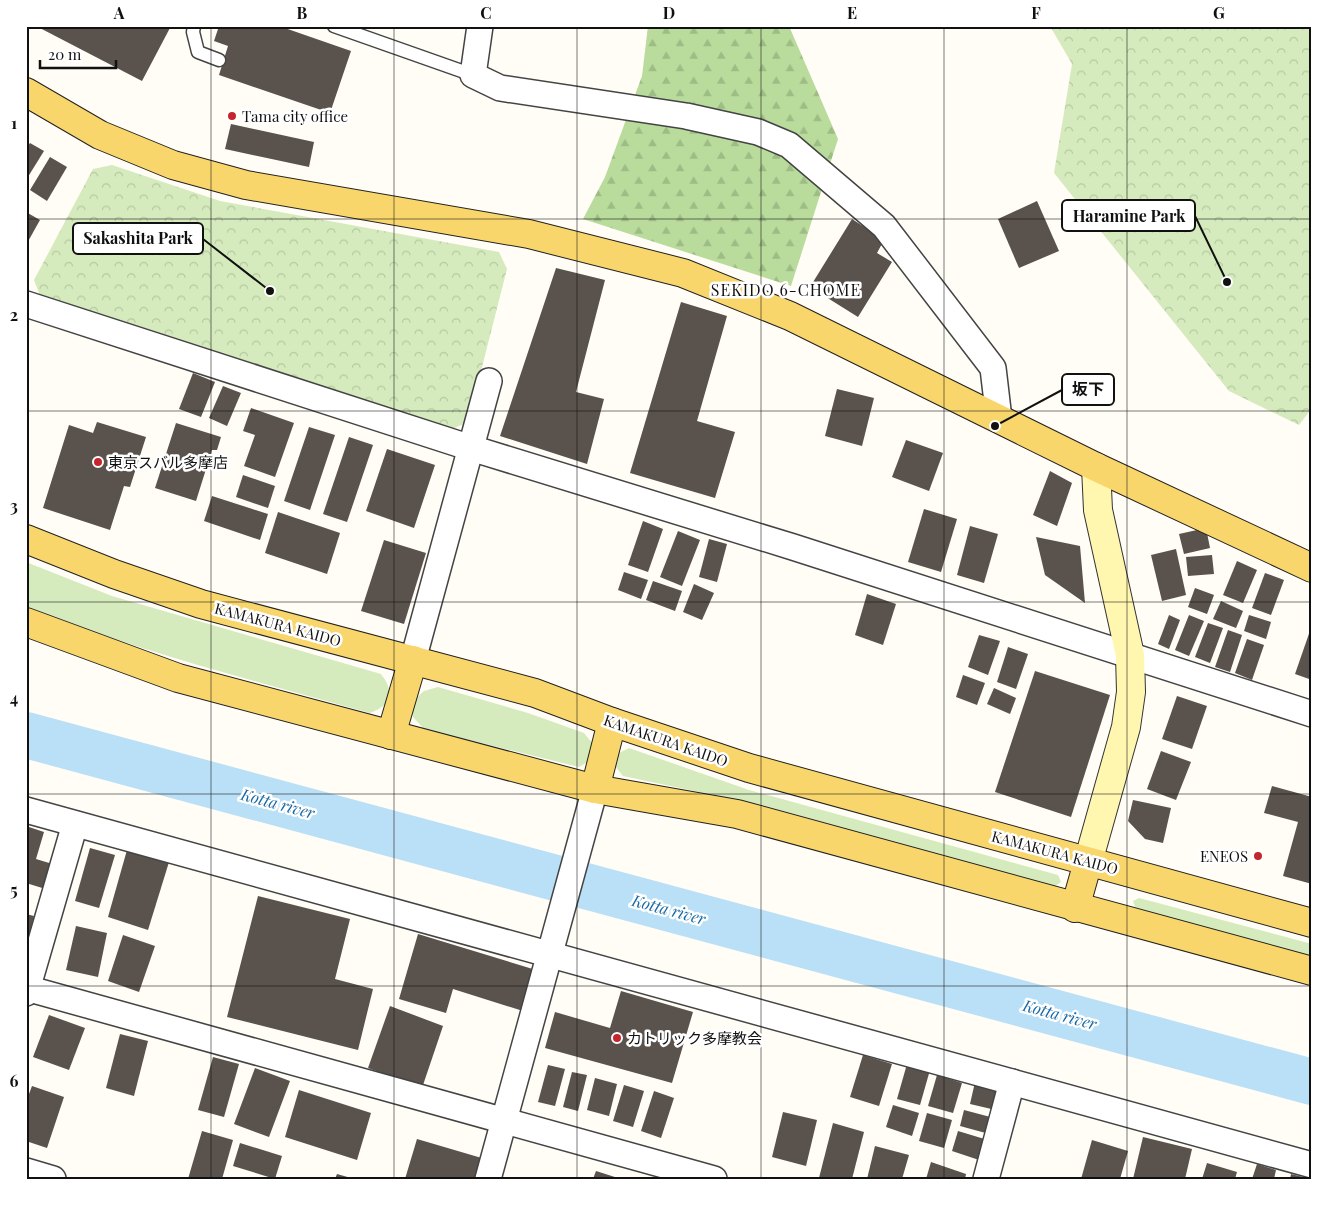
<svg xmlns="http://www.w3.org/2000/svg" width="1338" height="1205" font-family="'Playfair Display','Noto Sans JP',serif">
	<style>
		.grass { fill: #d5ebbd }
		.forest { fill: url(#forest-firs) }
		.park { fill: url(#park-crowns) }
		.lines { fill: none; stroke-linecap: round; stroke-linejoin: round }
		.river { stroke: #b9e0f7; stroke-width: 46 }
		.building { fill: #5a524d }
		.lane-casing { stroke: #444; stroke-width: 15 }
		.street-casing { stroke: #444; stroke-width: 28 }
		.secondary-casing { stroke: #333; stroke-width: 30 }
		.primary-casing { stroke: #222; stroke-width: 30 }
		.lane { stroke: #fff; stroke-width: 12 }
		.street { stroke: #fff; stroke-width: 25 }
		.secondary { stroke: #fff6b0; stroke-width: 28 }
		.primary { stroke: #f9d66b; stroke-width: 28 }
		.grid { fill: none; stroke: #111; stroke-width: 1; stroke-opacity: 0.55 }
		.poi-dot { fill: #c4262e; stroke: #fff; stroke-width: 2 }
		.labels { text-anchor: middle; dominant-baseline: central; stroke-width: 5; stroke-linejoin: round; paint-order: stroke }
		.poi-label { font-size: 15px; fill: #111; stroke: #fff; text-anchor: start }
		.street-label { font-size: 15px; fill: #111; stroke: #fff }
		.neighbourhood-label { font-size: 16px; letter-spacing: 1px; fill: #111; stroke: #fff }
		.water-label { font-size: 16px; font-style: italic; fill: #1768a6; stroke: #fff }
		.leader { fill: none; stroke: #111; stroke-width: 2 }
		.callout-dot { fill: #111; stroke: #fff; stroke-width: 2 }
		.callout { fill: #fff; stroke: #111; stroke-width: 2 }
		.callout-label { font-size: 16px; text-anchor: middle; font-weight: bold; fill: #111 }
		.neatline { fill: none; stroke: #111; stroke-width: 2 }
		.grid-label { font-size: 16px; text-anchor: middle; font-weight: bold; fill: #111 }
	</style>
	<defs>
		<pattern id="forest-firs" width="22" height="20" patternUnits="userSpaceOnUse" patternTransform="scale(1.25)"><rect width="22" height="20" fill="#b9dc9c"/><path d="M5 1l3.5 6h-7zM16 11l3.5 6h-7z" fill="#9ebc85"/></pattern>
		<pattern id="park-crowns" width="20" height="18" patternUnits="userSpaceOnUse" patternTransform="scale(1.25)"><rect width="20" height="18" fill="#d5ebbd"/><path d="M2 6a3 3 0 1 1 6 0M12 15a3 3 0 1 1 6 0" fill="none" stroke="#b6c8a1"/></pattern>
	</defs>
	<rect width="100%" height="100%" fill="#fffdf5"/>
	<g class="grass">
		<path d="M26 562 112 596 381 674C395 692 392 705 370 713 254 681 138 651 26 607Z"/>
		<path d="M438 687 528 713 584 733 593 744 591 760 579 767 424 729 413 717 411 703 424 691Z"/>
		<path d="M629 748 749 790 1058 875 1061 882 1054 887 742 801 623 776 615 766 617 754Z"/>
		<path d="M1139 898 1312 944V959L1268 948 1135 907 1133 901Z"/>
	</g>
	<path class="forest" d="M648 26H789L838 139 791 286 583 219 605 177 642 76Z"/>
	<g class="park">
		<path d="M1050 26H1312V408L1299 425 1229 391 1054 173 1072 64Z"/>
		<path d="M112 165 220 201 499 252 507 269 468 422 450 430 42 301 34 280 93 169Z"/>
	</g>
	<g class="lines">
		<path class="river" d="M26 735 1312 1082"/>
	</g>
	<g class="building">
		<path d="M36 26H171L142 81Z"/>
		<path d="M219 26H279L351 51 330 113 219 75 228 46 214 41Z"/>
		<path d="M231 124 314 142 309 167 225 149Z"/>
		<path d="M30 143 44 151 26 180V149Z"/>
		<path d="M50 157 67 167 47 201 30 190Z"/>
		<path d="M1037 201 1059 251 1019 268 998 219Z"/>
		<path d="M26 212 40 220 26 245Z"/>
		<path d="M852 219 884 240 877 253 892 262 858 317 810 287Z"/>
		<path d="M556 268 605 280 576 392 604 399 587 464 500 436Z"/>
		<path d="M681 302 727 316 697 421 735 432 715 498 630 473Z"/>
		<path d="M193 373 215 382 201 417 179 409Z"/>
		<path d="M223 386 241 393 227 426 209 418Z"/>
		<path d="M837 389 874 398 862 446 825 436Z"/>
		<path d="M251 408 294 423 275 477 244 466 255 435 243 431Z"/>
		<path d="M97 422 146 437 130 487 124 486 110 530 43 508 69 425 93 433Z"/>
		<path d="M176 423 221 437 217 450H212L196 501 155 488Z"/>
		<path d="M309 427 335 435 310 510 284 501Z"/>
		<path d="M349 437 373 445 347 522 323 514Z"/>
		<path d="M906 440 943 453 929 491 892 477Z"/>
		<path d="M387 449 435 465 414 528 366 511Z"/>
		<path d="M1050 471 1072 483 1057 526 1033 515Z"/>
		<path d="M243 475 275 486 268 508 236 497Z"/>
		<path d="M212 496 268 514 260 540 204 521Z"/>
		<path d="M924 509 957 519 941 572 908 562Z"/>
		<path d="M278 512 340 533 327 574 265 553Z"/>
		<path d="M643 521 663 529 648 572 628 565Z"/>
		<path d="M970 526 998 534 984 583 957 575Z"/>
		<path d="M1206 528 1210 548 1184 554 1179 534Z"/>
		<path d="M678 531 700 540 682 586 660 577Z"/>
		<path d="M1036 537 1080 546 1085 603 1045 575Z"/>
		<path d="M709 539 727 544 717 582 699 577Z"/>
		<path d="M384 540 426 553 404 624 361 611Z"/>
		<path d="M1176 549 1186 595 1162 601 1151 555Z"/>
		<path d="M1212 555 1214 574 1188 576 1186 557Z"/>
		<path d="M1237 561 1257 570 1243 603 1223 595Z"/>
		<path d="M624 572 648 580 641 599 618 590Z"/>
		<path d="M1265 573 1284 580 1271 615 1252 608Z"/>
		<path d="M653 581 682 591 675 611 646 600Z"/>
		<path d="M694 584 714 593 702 620 683 612Z"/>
		<path d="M1195 588 1214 595 1207 614 1188 607Z"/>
		<path d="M867 594 896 604 883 645 855 635Z"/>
		<path d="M1221 601 1243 611 1236 628 1213 619Z"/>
		<path d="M1169 615 1180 620 1169 649 1158 644Z"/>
		<path d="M1189 615 1204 621 1189 656 1175 650Z"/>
		<path d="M1249 615 1271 622 1266 639 1244 631Z"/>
		<path d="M1208 623 1223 628 1210 663 1195 657Z"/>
		<path d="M1312 625V680L1295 674Z"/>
		<path d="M1228 630 1242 635 1230 672 1215 667Z"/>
		<path d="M979 635 1000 641 988 675 968 667Z"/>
		<path d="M1247 639 1264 645 1252 680 1235 673Z"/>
		<path d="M1008 647 1028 654 1016 689 997 682Z"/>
		<path d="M1035 671 1110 695 1071 817 995 792Z"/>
		<path d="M963 675 985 683 977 705 956 697Z"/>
		<path d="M994 688 1016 698 1010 714 987 704Z"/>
		<path d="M1177 696 1207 706 1192 749 1162 739Z"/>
		<path d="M1161 751 1191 762 1176 800 1147 789Z"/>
		<path d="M1272 786 1312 797V884L1283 876 1298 822 1264 813Z"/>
		<path d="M1133 800 1171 808 1163 843 1145 839 1128 821Z"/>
		<path d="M26 826 44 832 36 859 59 866 52 891 26 883Z"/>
		<path d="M90 848 115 855 99 908 75 901Z"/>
		<path d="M127 850 169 862 148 930 108 917Z"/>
		<path d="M258 896 350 919 335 979 373 989 358 1050 227 1017Z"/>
		<path d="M26 914 34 916 27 943H26Z"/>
		<path d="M76 926 107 933 98 977 66 970Z"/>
		<path d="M418 934 536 970 523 1011 453 989 446 1013 399 999Z"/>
		<path d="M123 935 155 946 139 992 108 981Z"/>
		<path d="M621 991 693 1012 672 1083 545 1048 555 1012 610 1028Z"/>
		<path d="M390 1006 443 1026 422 1088 368 1068Z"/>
		<path d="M49 1015 85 1028 69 1070 33 1057Z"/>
		<path d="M120 1034 148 1041 134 1096 106 1088Z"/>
		<path d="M863 1055 892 1064 879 1106 850 1097Z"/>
		<path d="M213 1057 239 1064 224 1117 198 1110Z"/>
		<path d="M907 1064 930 1070 920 1105 897 1099Z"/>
		<path d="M548 1065 565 1069 555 1106 538 1102Z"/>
		<path d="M255 1068 290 1081 269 1137 234 1124Z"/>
		<path d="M572 1072 587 1075 578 1111 563 1107Z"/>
		<path d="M937 1075 962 1083 953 1113 928 1106Z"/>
		<path d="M595 1078 617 1084 609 1116 587 1110Z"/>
		<path d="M975 1082 1004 1088 1000 1111 970 1104Z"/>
		<path d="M624 1085 644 1091 633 1127 613 1121Z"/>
		<path d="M32 1086 64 1097 47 1148 26 1141V1102Z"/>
		<path d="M299 1090 371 1113 357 1160 285 1137Z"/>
		<path d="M654 1091 674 1098 661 1138 641 1131Z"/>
		<path d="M893 1105 919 1113 912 1136 886 1127Z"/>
		<path d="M964 1110 998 1119 993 1135 960 1126Z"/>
		<path d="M783 1112 817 1120 806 1166 772 1157Z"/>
		<path d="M927 1113 952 1120 944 1148 919 1141Z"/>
		<path d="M833 1123 864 1132 852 1179 819 1178Z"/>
		<path d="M202 1131 233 1140 222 1179H188Z"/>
		<path d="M958 1131 991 1141 985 1162 952 1151Z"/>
		<path d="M1143 1137 1192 1149 1185 1179H1133Z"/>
		<path d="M417 1139 485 1159 480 1179H405Z"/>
		<path d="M1092 1140 1128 1151 1120 1179H1081Z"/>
		<path d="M240 1143 282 1156 275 1179 233 1166Z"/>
		<path d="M875 1146 909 1155 902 1179H867Z"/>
		<path d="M931 1162 966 1174 965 1179H926Z"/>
		<path d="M1207 1163 1237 1172 1235 1179H1202Z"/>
		<path d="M1257 1164 1276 1170 1274 1179H1252Z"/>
		<path d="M596 1171 618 1178V1179H593Z"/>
		<path d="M337 1174 351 1178V1179H335Z"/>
		<path d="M1291 1174 1307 1178V1179H1290Z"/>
	</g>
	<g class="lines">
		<g class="lane-casing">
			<g id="lane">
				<path d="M194 26 193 32 198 52 219 60"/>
				<path d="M334 26 473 75"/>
			</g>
		</g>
		<g class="street-casing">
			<g id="street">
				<path d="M480 26 473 75 500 88 686 116 758 132 789 145 884 226 993 368 999 419"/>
				<path d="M26 304 471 448 793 547 1312 714"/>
				<path d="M413 660 489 381"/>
				<path d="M26 810 1312 1165"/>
				<path d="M26 988 714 1179"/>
				<path d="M26 993 75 824"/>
				<path d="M26 1171 53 1179"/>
				<path d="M488 1179 595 789"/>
				<path d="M986 1179 1012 1082"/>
			</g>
		</g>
		<g class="secondary-casing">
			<path id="secondary" d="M1088 862 1126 727 1131 692 1130 655 1098 510 1096 467"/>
		</g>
		<g class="primary-casing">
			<g id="primary">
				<path d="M26 92 100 135 173 165 246 185 529 234 683 273 790 316 1096 467 1312 568"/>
				<path d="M26 539 114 574 201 604 535 693 612 722 749 768 1312 923"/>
				<path d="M26 622 178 678 595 789 737 814 1312 971"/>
				<path d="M391 735 413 660"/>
				<path d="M595 789 612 722"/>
				<path d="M1075 908 1088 862"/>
			</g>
		</g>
		<use href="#lane" class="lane"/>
		<use href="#street" class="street"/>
		<use href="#secondary" class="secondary"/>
		<use href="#primary" class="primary"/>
	</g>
	<path class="grid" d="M211 26V1179M394 26V1179M577 26V1179M761 26V1179M944 26V1179M1127 26V1179M26 219H1312M26 411H1312M26 602H1312M26 794H1312M26 986H1312"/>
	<g class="poi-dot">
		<circle cx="232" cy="116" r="5"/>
		<circle cx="98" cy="462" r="5"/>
		<circle cx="1258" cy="856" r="5"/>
		<circle cx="617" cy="1038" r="5"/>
	</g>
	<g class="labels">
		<g class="poi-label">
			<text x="242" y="116">Tama city office</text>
			<text x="108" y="462">東京スバル多摩店</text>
			<text x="1248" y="856" text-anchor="end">ENEOS</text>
			<text x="627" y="1038">カトリック多摩教会</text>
		</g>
		<g class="street-label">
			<text transform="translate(278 624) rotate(15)">KAMAKURA KAIDO</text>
			<text transform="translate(666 740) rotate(19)">KAMAKURA KAIDO</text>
			<text transform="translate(1055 852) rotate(15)">KAMAKURA KAIDO</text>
		</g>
		<g class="neighbourhood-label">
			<text x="786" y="289">SEKIDO 6-CHOME</text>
		</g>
		<g class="water-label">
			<text transform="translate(278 803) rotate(15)">Kotta river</text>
			<text transform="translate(669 909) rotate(15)">Kotta river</text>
			<text transform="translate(1060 1014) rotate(15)">Kotta river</text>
		</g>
	</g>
	<path class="leader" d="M1227 282L1195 216M270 291L203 239M995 426L1062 390"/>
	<g class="callout-dot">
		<circle cx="1227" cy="282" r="5"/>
		<circle cx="270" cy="291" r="5"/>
		<circle cx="995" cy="426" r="5"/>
	</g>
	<g class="callout">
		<rect x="1062" y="200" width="133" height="31" rx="5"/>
		<rect x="73" y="223" width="130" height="31" rx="5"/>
		<rect x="1062" y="374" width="52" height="31" rx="5"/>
	</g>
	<g class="callout-label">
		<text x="1129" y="222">Haramine Park</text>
		<text x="138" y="244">Sakashita Park</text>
		<text x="1088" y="395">坂下</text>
	</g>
	<rect width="1338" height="1205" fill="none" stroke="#ffffff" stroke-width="55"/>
	<path d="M40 60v8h76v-8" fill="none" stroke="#111111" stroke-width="2.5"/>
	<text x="48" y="60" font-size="15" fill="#111111" stroke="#ffffff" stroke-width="4" paint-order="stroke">20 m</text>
	<rect x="28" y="28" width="1282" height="1150" class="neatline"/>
	<g class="grid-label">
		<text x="119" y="19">A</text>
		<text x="302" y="19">B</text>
		<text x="486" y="19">C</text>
		<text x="669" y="19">D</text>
		<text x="852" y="19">E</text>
		<text x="1036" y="19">F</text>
		<text x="1219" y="19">G</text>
		<text x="14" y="129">1</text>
		<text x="14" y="321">2</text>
		<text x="14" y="512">3</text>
		<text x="14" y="704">4</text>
		<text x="14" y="896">5</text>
		<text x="14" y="1087">6</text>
	</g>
</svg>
